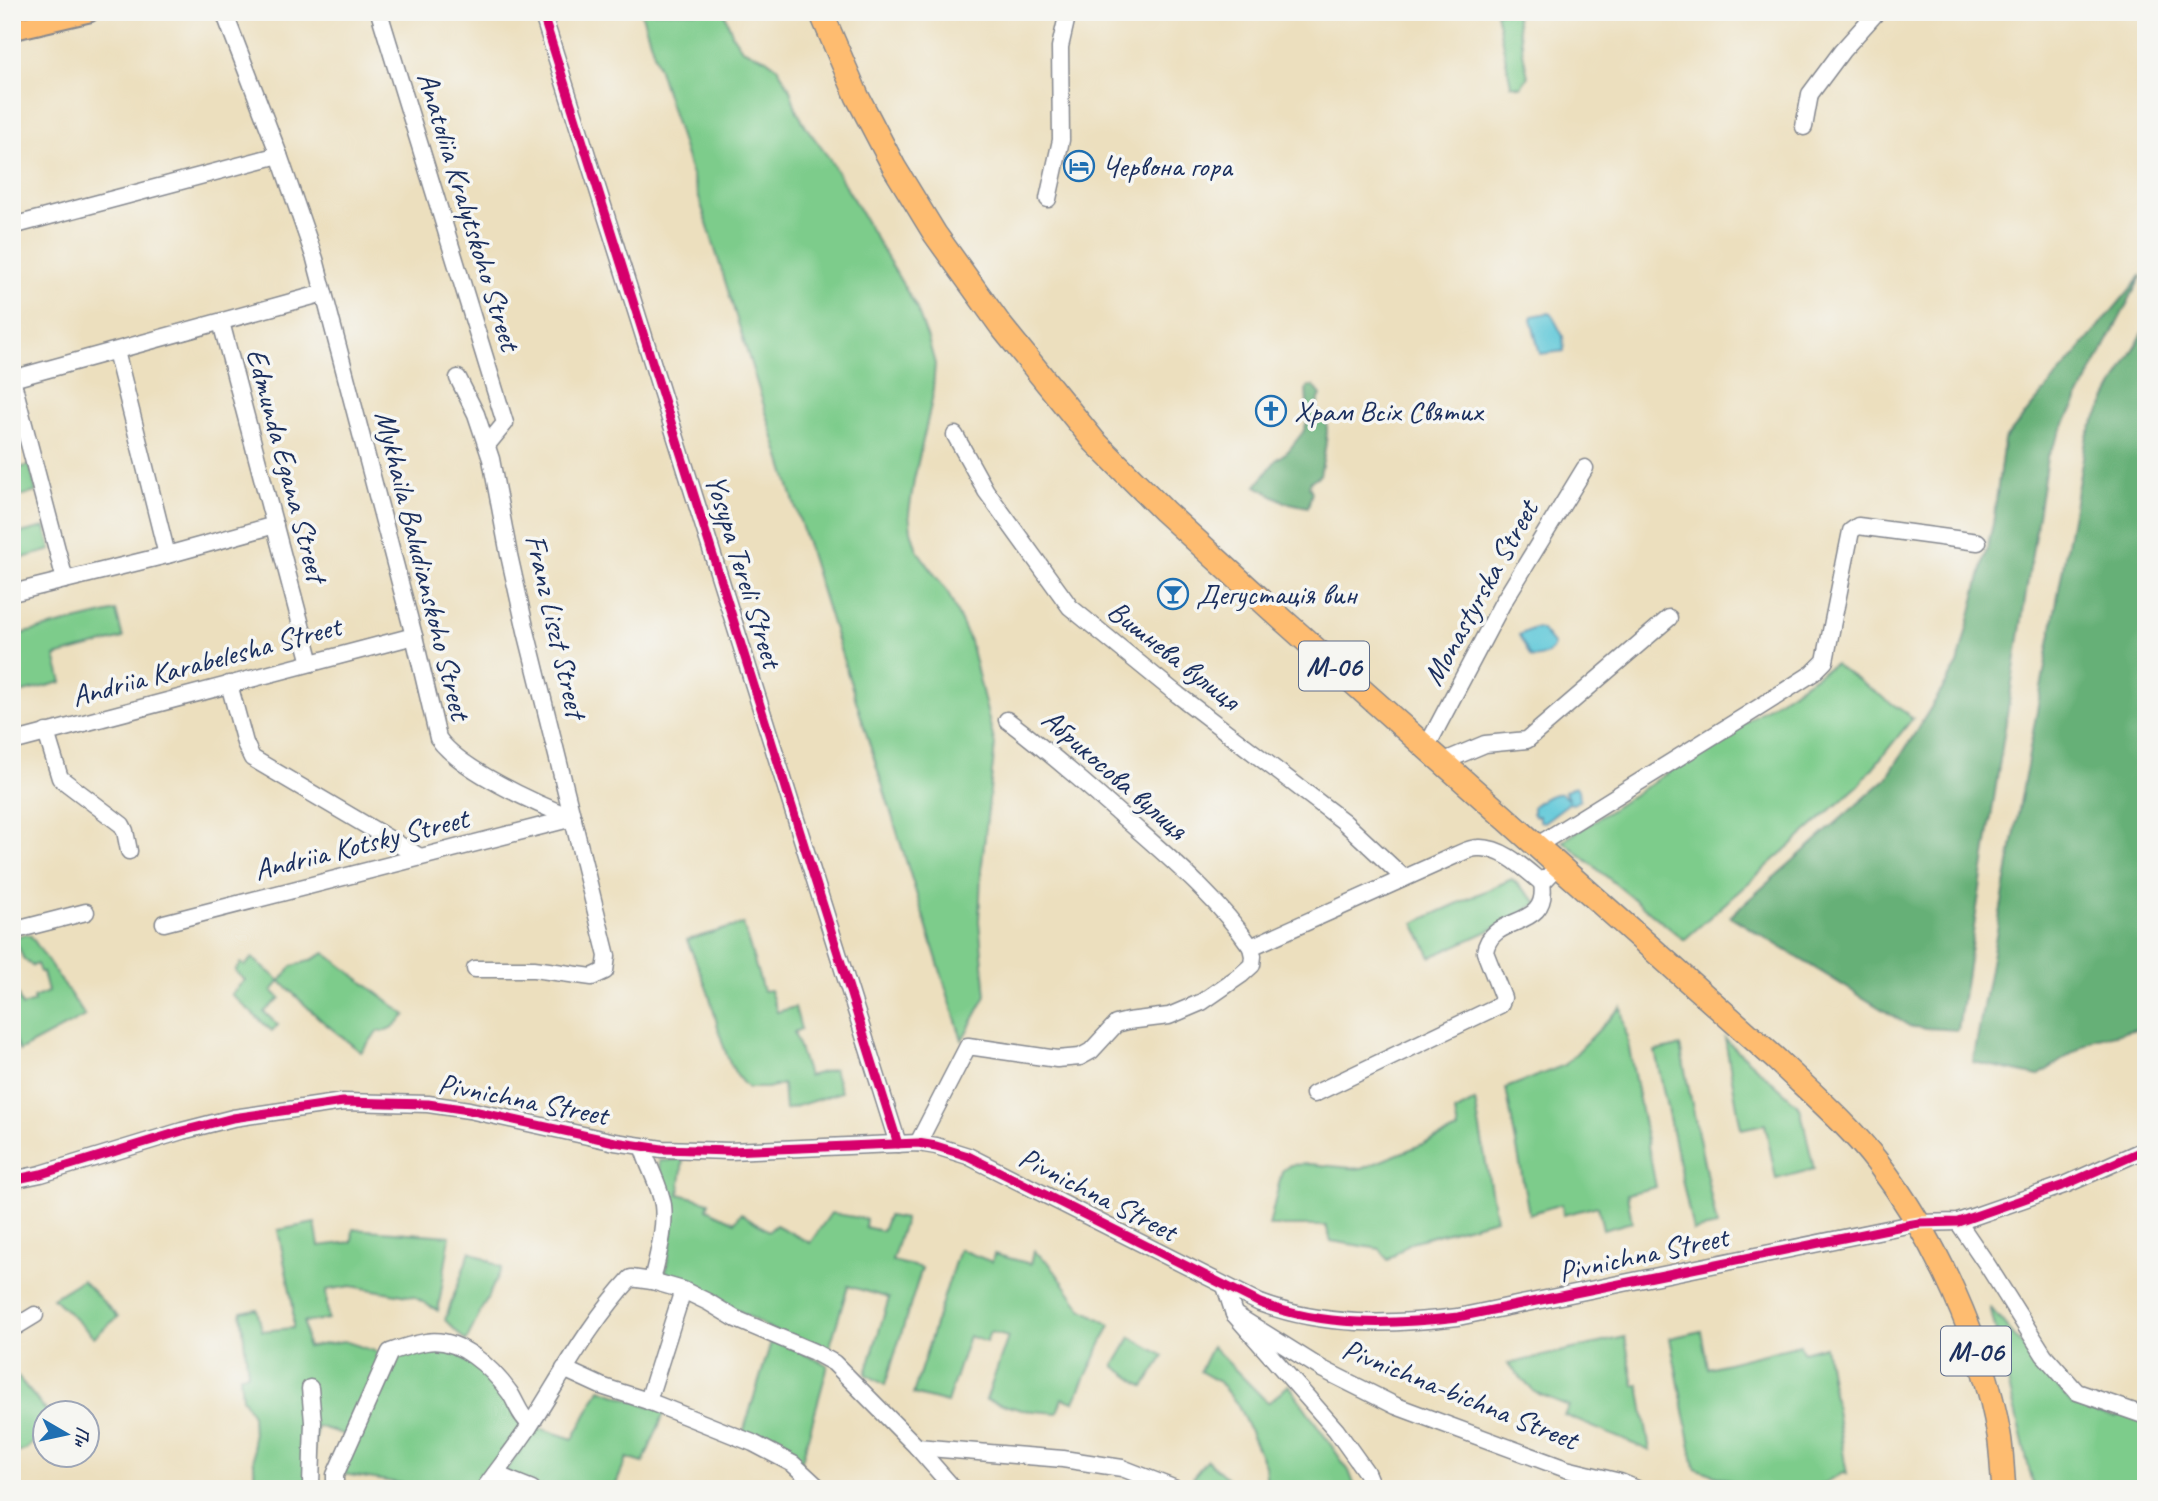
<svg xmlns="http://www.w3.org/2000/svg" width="2158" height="1501" font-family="Caveat,sans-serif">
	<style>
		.green { fill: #7dcc8b; stroke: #4c7e74; stroke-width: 2 }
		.forest { fill: #66b077; stroke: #40706a; stroke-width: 2 }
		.water { fill: #5dc7d8; stroke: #3c7b9b; stroke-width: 2 }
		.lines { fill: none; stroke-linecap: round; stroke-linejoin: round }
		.minor-casing { stroke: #84878e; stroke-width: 19 }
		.major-casing { stroke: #84878e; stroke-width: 23 }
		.highway-casing { stroke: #84878e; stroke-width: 26 }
		.minor { stroke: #fff; stroke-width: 16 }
		.major { stroke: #febc70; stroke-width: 19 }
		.highway { stroke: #febc70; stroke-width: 23 }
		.cycleway-casing { stroke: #f6f6f2; stroke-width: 13 }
		.cycleway { stroke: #d6006c; stroke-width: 9 }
		.labels { text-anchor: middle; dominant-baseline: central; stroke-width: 7; stroke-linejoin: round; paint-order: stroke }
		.shield { fill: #f6f6f2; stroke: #5d6b8a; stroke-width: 2 }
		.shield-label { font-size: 28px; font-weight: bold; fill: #1b2f5e }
		.poi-label { font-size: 30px; fill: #1b2f5e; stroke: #f6f6f2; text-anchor: start }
		.street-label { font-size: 30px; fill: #1b2f5e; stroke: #f6f6f2 }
	</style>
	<rect width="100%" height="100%" fill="#f6f6f2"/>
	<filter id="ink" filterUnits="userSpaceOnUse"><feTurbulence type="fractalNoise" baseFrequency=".0143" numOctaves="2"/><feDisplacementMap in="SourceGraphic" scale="14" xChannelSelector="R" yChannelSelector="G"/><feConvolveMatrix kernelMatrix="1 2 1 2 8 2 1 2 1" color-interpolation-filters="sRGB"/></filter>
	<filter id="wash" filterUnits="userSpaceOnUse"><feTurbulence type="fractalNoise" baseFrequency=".00686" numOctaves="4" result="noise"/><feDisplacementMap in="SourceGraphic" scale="28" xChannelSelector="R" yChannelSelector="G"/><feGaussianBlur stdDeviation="1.57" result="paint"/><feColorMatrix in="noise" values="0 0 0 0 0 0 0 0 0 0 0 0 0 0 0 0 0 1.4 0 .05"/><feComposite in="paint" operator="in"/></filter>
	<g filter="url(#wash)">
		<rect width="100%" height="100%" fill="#ecdfbe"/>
		<g class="green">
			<path d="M641 12H724L733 36 742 49 766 59 777 67 789 87 797 111 806 127 829 158 916 307 928 339 935 364 932 400 914 480 909 513 911 530 917 550 948 593 970 641 995 745 981 873 979 921 986 996 962 1040Z"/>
			<path d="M1496 12H1515L1528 77 1521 87 1511 85Z"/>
			<path d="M30 465 36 492 12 498V470Z"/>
			<path d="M12 523 16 534 45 527 51 550 12 561Z"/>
			<path d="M116 611 123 638 55 656 62 682 12 695V636Z"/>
			<path d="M1834 664 1913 718 1859 785 1684 940 1563 841Z"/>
			<path d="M1512 879 1538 903 1497 927 1431 957 1414 923Z"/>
			<path d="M743 924 763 991 770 990 777 1012 795 1007 801 1029 794 1032 808 1076 834 1069 841 1092 785 1110 783 1084 767 1088H748C723 1067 718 1020 708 992 702 975 694 957 687 940Z"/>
			<path d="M26 934 31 936 85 1016 19 1051 12 1032V980L22 1006 34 1002 33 998 48 992 43 972H40L37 964 32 966 23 958 15 937Z"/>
			<path d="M325 953 406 1015 393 1027 382 1032 378 1031 361 1052 321 1020 280 981 272 991 280 998 264 1012 278 1025 272 1031 231 994 245 980 235 971 241 963 245 966 252 958 280 981 292 966 309 961Z"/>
			<path d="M1621 1007 1656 1187 1627 1194 1632 1222 1603 1230 1598 1206 1563 1215 1562 1204 1529 1214 1506 1088 1565 1065Z"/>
			<path d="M1725 1039 1800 1107 1814 1169 1776 1179 1765 1124 1741 1129Z"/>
			<path d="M1680 1046 1717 1226 1693 1231 1655 1051Z"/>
			<path d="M1475 1101 1496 1219 1411 1242 1388 1260 1380 1249 1331 1241 1326 1226H1269L1282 1171 1290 1165 1310 1164 1361 1169 1458 1130 1455 1112Z"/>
			<path d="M683 1159 679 1194 709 1202 707 1209 735 1222 741 1213 769 1231 776 1225 810 1243 831 1213 866 1219 865 1227 882 1231 888 1216 905 1219 892 1261 922 1268 885 1385 866 1374 889 1298 848 1286 828 1353 772 1330 701 1289 673 1279 666 1273C667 1257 674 1231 673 1216 672 1197 659 1180 659 1161Z"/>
			<path d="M315 1223 319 1246 352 1242 353 1229 450 1236 438 1311 414 1297 351 1286 326 1290 328 1319 304 1322 307 1347 344 1341 384 1354 349 1436 317 1426 308 1481 295 1489H255L252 1415 242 1398 240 1375 248 1374 241 1312 257 1309 262 1331 293 1328V1306L278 1230Z"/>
			<path d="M959 1249 992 1262 994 1254 1031 1264 1034 1251 1049 1263 1082 1309 1110 1325 1074 1402 1062 1398 1057 1413 1022 1410 986 1400 1008 1337 990 1332 986 1342 969 1336 947 1403 913 1394Z"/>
			<path d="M470 1251 502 1268 466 1341 445 1320Z"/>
			<path d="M82 1280 118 1317 94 1337 53 1298Z"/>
			<path d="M1990 1307 2073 1405 2115 1418 2146 1404V1489H2034Z"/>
			<path d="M1701 1331 1708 1368 1800 1345 1803 1352 1825 1346 1847 1474 1843 1472 1819 1486V1489H1754L1695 1468 1670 1338Z"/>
			<path d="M1131 1337 1164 1356 1144 1387 1114 1366Z"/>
			<path d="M1625 1337 1634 1386 1639 1385 1650 1451 1564 1415 1569 1406 1534 1392 1508 1364Z"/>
			<path d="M772 1339 828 1365 801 1463 776 1445 743 1433Z"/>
			<path d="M447 1346 499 1385 523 1427 479 1489H411L412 1485 343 1474 393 1355Z"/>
			<path d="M1212 1346 1268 1403 1289 1385 1349 1471 1356 1489H1267L1265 1465 1238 1405 1219 1382 1200 1371Z"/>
			<path d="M12 1370 48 1413 46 1414 45 1431 25 1450 12 1455Z"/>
			<path d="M600 1389 665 1411 643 1463 627 1458 614 1489H545L505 1471 536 1427 573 1439Z"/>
			<path d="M1207 1460 1239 1489H1205L1193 1477Z"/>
		</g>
		<g class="forest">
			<path d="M2142 275 2047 458 1958 1030 1911 1027 1730 916 1887 778 1958 664 1993 524 2004 440Z"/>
			<path d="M2146 327V1027L2094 1039 2038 1076 1973 1062 2087 435Z"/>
			<path d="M1309 386H1314L1321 395 1315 408C1318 413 1324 417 1326 422 1330 432 1322 464 1320 475L1311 481 1309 486 1312 492 1308 507 1285 502 1256 486 1277 459 1288 451 1303 432 1308 419 1306 390Z"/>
		</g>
		<g class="water">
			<path d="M1548 313 1552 315 1563 336 1564 351 1540 354 1531 319 1532 316Z"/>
			<path d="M1534 628 1541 629 1554 645C1552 654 1540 659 1531 657L1519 635Z"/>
			<path d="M1575 786 1579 790 1580 800 1573 804 1569 803 1544 822 1539 821V816H1535L1533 813V806C1539 801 1553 792 1561 794 1563 794 1568 800 1569 801L1565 792Z"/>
		</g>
	</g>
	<g filter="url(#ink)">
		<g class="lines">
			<g class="minor-casing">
				<g id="minor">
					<path d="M224 12 279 155 315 259 414 636 438 738C459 769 536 804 573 818"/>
					<path d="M379 12 505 423 487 445"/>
					<path d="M542 12 898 1144"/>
					<path d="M1804 127 1810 94 1842 51 1877 12"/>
					<path d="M1048 199 1061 140 1060 47 1068 12"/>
					<path d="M12 226 279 155"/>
					<path d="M221 322 311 663"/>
					<path d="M116 351 167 555"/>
					<path d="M458 378 476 414 491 459 509 555 526 631 607 956 605 971 592 977 534 969H475"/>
					<path d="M955 435 986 491 1070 607 1178 695 1343 821 1404 878"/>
					<path d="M65 580 12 379 324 293"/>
					<path d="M12 593 167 555 275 525"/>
					<path d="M229 684 245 743 252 758 420 857"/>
					<path d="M1007 720C1053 755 1096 793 1139 831 1180 867 1220 902 1251 947L1456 855C1463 852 1470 848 1478 848 1502 846 1525 869 1542 883"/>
					<path d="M46 732 60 778 122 825 125 831 129 851"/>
					<path d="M12 742 414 636"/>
					<path d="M1426 748 1502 604 1585 468"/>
					<path d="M1442 762 1485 744 1527 740 1669 618"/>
					<path d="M1536 846 1758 708 1813 673 1825 661 1851 531 1858 526 1978 542"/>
					<path d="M164 923 573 818"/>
					<path d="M12 931 86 912"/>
					<path d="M1314 1094 1500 1005 1503 998 1485 952C1491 912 1550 932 1542 883L1558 866"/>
					<path d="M918 1143 968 1046 1057 1059 1080 1057 1091 1051 1116 1024 1128 1021 1169 1016 1202 1002 1241 975 1252 965 1253 956 1251 947"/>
					<path d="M643 1148C648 1167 660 1185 663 1205 666 1229 657 1258 652 1281L683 1290 708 1302 736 1319 814 1352 834 1363 917 1447 954 1489"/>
					<path d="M12 1180 41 1174 182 1131 233 1118 343 1102 428 1104 469 1110 615 1142 662 1149 730 1151 918 1143 936 1146 968 1156 1260 1303C1323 1327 1392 1325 1458 1317L1907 1225 1919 1223 1958 1222 2067 1184 2146 1149"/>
					<path d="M1958 1222 1986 1263 2044 1355 2077 1392 2146 1416"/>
					<path d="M1225 1286 1234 1314 1336 1430 1366 1472 1373 1489"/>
					<path d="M1234 1314 1322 1369 1396 1406 1566 1469 1620 1482 1637 1489"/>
					<path d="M12 1329 35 1315"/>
					<path d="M564 1369 601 1386 648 1401 753 1443 793 1464 820 1489"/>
					<path d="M310 1388 313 1422 311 1485"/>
					<path d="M648 1401 683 1290"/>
					<path d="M917 1447 1063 1459 1122 1468 1176 1489"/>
					<path d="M495 1474 532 1489"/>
					<path d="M335 1489V1475L390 1352C401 1348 414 1344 426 1342 459 1336 492 1368 510 1393 517 1404 520 1416 530 1424"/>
					<path d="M484 1489C499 1468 515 1448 529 1427 561 1377 590 1322 631 1278L652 1281"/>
				</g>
			</g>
			<g class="major-casing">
				<path id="major" d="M12 30 89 12"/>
			</g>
			<g class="highway-casing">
				<path id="highway" d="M821 12 857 96 894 167 935 234 1001 326 1094 441 1164 511 1283 620 1777 1060C1811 1093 1849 1125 1878 1163 1935 1238 1983 1342 1999 1435 2002 1453 2002 1471 2004 1489"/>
			</g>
			<use href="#minor" class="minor"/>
			<use href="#major" class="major"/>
			<use href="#highway" class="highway"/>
			<g class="cycleway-casing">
				<g id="cycleway">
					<path d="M542 12 898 1144"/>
					<path d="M12 1180 41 1174 182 1131 233 1118 343 1102 428 1104 469 1110 615 1142 662 1149 730 1151 918 1143 936 1146 968 1156 1260 1303C1323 1327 1392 1325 1458 1317L1907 1225 1919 1223 1958 1222 2067 1184 2146 1149"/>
				</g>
			</g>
			<use href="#cycleway" class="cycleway"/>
		</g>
	</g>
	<defs>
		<g id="hotel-ring" transform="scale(1.575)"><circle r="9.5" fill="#f6f6f2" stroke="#1f6fb2" stroke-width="1.5"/><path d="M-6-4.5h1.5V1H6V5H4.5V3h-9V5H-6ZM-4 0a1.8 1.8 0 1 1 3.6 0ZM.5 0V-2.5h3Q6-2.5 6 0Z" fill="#1f6fb2"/></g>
		<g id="church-ring" transform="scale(1.575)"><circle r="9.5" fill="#f6f6f2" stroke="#1f6fb2" stroke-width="1.5"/><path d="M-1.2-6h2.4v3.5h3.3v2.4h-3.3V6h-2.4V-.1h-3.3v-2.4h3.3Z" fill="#1f6fb2"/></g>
		<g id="bar-ring" transform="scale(1.575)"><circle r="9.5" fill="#f6f6f2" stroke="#1f6fb2" stroke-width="1.5"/><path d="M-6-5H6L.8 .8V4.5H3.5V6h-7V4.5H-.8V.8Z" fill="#1f6fb2"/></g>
	</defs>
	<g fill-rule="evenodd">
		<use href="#hotel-ring" x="1079" y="166"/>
		<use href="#church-ring" x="1271" y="411"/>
		<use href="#bar-ring" x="1173" y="594"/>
	</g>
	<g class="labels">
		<g class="shield">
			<rect x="1299" y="641.5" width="70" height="49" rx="5"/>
			<rect x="1941" y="1326.5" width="70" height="49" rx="5"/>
		</g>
		<g class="shield-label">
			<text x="1334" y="666">М-06</text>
			<text x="1976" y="1351">М-06</text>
		</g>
		<g class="poi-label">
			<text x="1102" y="166">Червона гора</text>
			<text x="1294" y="411">Храм Всіх Святих</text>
			<text x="1196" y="594">Дегустація вин</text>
		</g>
		<g class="street-label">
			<text transform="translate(469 211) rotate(73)">Anatoliia Kralytskoho Street</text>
			<text transform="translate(287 465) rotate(75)">Edmunda Egana Street</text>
			<text transform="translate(423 565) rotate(76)">Mykhaila Baludianskoho Street</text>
			<text transform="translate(744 571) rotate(73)">Yosypa Tereli Street</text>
			<text transform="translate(1480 593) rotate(-61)">Monastyrska Street</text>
			<text transform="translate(556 626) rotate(77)">Franz Liszt Street</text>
			<text transform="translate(1174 655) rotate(38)">Вишнева вулиця</text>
			<text transform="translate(206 661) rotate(-15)">Andriia Karabelesha Street</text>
			<text transform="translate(1115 774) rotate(41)">Абрикосова вулиця</text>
			<text transform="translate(361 844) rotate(-14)">Andriia Kotsky Street</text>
			<text transform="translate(523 1099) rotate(11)">Pivnichna Street</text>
			<text transform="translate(1098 1194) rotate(27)">Pivnichna Street</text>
			<text transform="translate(1643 1254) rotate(-12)">Pivnichna Street</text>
			<text transform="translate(1460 1394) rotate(22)">Pivnichna-bichna Street</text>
		</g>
	</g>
	<rect width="2158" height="1501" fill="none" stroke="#f6f6f2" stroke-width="42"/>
	<g transform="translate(66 1434) rotate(99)"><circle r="33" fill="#f6f6f2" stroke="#9ea6b7" stroke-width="2"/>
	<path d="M0-5L12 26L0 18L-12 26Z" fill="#1f6fb2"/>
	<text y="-10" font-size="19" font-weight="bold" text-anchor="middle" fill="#1b2f5e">Пн</text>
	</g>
</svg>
